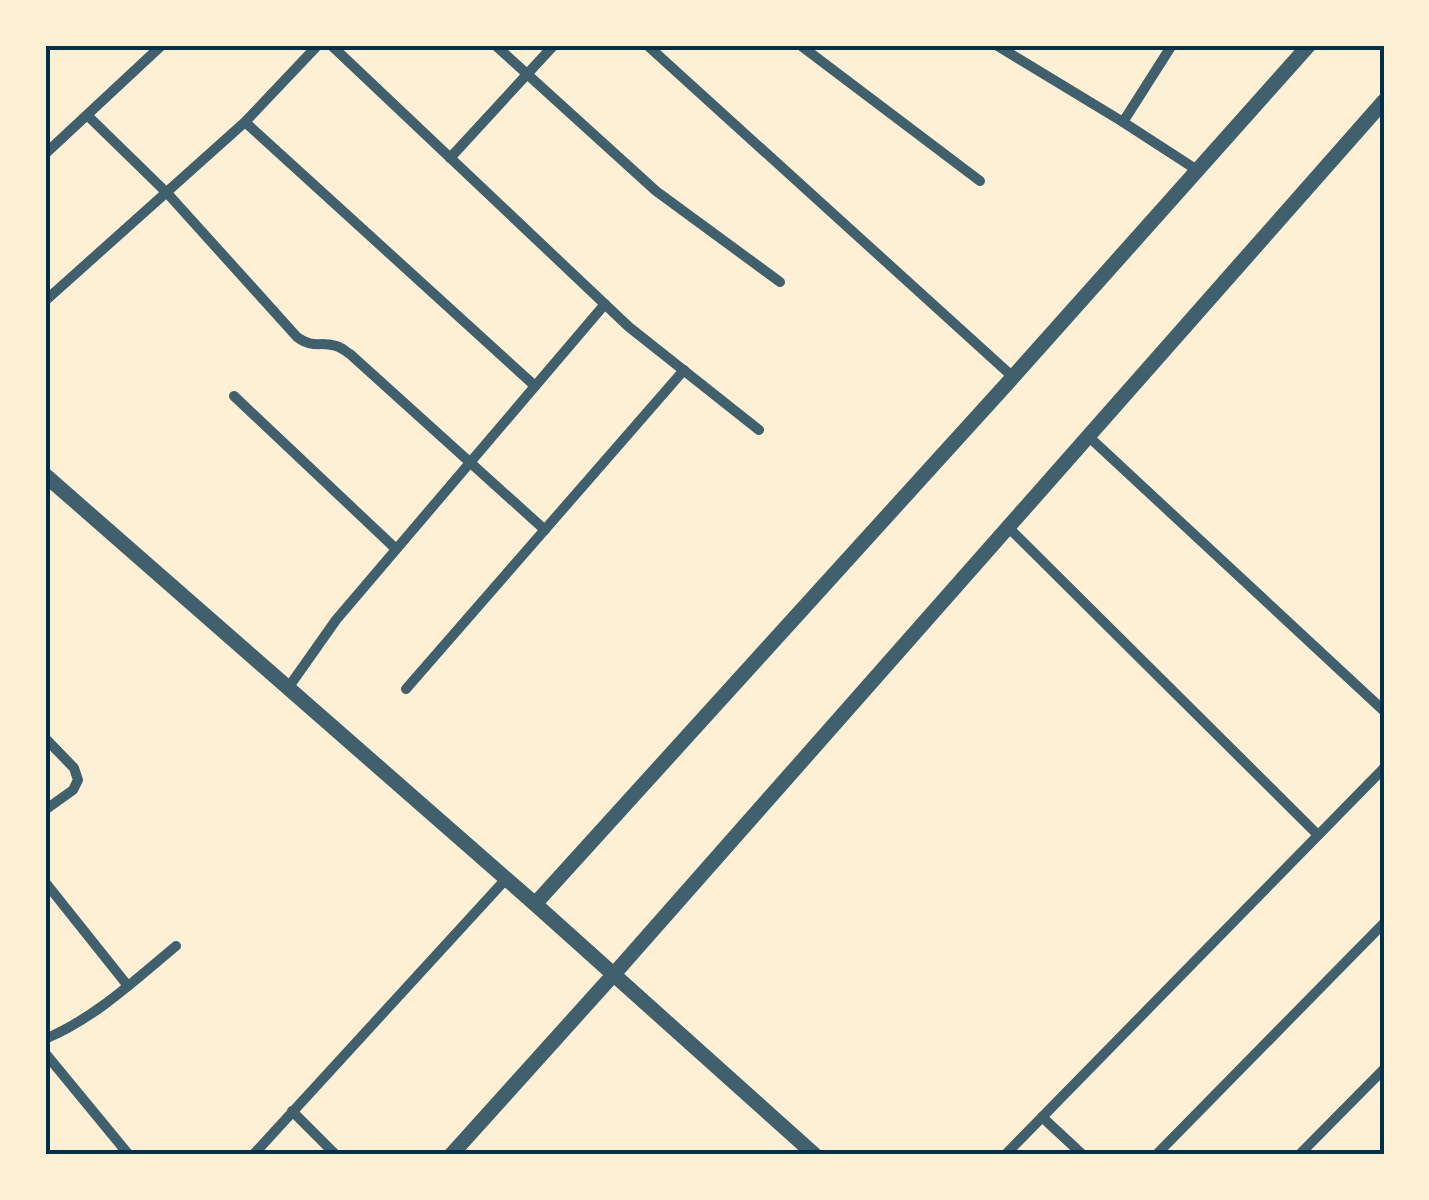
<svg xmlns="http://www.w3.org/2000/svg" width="1429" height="1200" font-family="'Varela Round',sans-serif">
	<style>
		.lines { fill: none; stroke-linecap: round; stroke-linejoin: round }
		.minor { stroke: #3f606c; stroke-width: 10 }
		.tertiary { stroke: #3f606c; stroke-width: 15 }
		.neatline { fill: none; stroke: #003049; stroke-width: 4 }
	</style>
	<rect width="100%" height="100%" fill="#fdf0d5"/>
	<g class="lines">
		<g class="minor">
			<path d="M331 45 629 327 759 430"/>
			<path d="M495 45 656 191 780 282"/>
			<path d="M647 45 1013 377"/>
			<path d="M800 45 980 181"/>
			<path d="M996 45 1123 122 1197 170"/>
			<path d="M88 116 168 194 297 337C313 349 320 341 336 346 341 347 345 351 350 354L545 530"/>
			<path d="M245 122 535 386"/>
			<path d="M1123 122 1172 45"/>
			<path d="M45 154 162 45"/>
			<path d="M450 158 554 45"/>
			<path d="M45 301 245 122 318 45"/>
			<path d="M234 396 396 549"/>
			<path d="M1088 436 1384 711"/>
			<path d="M1008 527 1318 835"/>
			<path d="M288 688 336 620 605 304"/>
			<path d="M406 689 684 370"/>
			<path d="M45 738 74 768 78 780 73 790 45 810"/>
			<path d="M45 882 128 986"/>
			<path d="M45 1039C95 1018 135 980 176 946"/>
			<path d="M45 1053 129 1155"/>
			<path d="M292 1111 336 1155"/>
			<path d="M1042 1117 1083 1155"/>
			<path d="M253 1155 506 879"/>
			<path d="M1005 1155 1384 768"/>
			<path d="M1156 1155 1384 923"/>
			<path d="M1299 1155 1384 1069"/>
		</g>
		<g class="tertiary">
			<path d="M45 475 535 904 815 1155"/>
			<path d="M535 904 1013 377 1309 45"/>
			<path d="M451 1155 614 974 1384 101"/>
		</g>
	</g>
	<rect width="1429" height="1200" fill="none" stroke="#fdf0d5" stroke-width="95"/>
	<rect x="48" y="48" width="1334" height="1104" class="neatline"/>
</svg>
